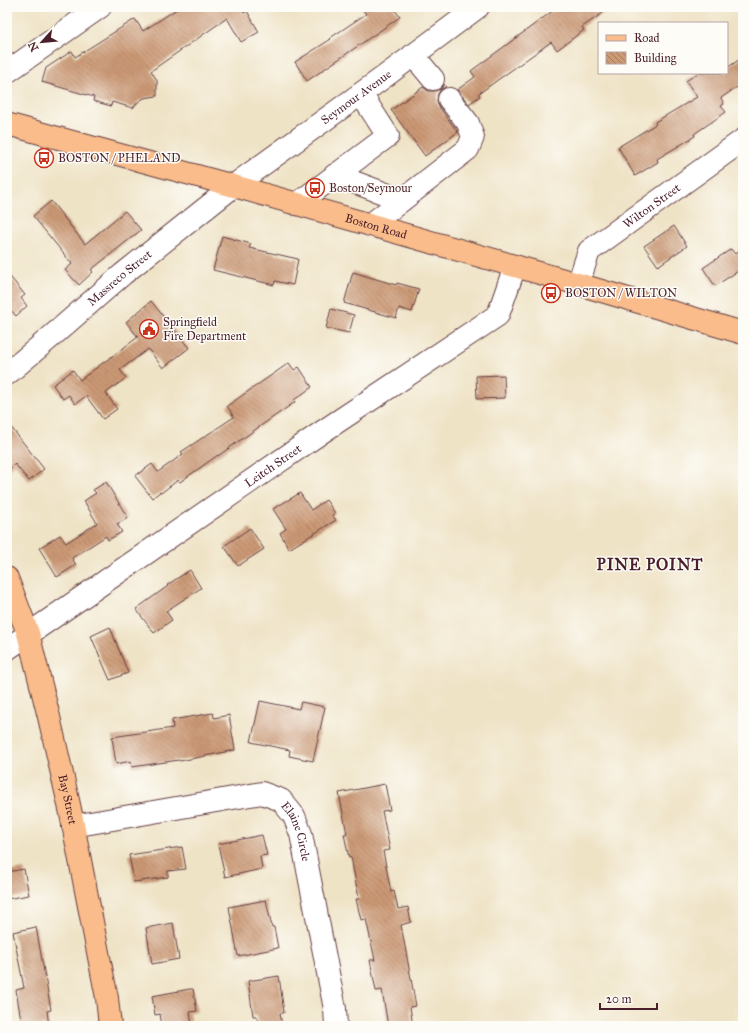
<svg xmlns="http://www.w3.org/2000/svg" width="750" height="1033" font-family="'IM FELL Great Primer',serif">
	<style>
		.building { fill: url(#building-back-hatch) }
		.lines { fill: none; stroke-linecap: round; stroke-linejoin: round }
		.minor-casing { stroke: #633c42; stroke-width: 24 }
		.major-casing { stroke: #633c42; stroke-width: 24 }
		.minor { stroke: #fff; stroke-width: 22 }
		.major { stroke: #f9bc8a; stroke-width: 22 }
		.labels { text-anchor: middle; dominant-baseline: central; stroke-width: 3; stroke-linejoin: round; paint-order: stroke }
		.street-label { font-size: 12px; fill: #4a1f2b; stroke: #fdfcf7 }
		.poi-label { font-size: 12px; fill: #4a1f2b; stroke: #fdfcf7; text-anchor: start }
		.district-label { font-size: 16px; font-weight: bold; letter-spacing: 1px; fill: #4a1f2b; stroke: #fdfcf7 }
	</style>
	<defs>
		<pattern id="building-back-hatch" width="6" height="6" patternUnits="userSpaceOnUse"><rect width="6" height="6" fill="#cb9974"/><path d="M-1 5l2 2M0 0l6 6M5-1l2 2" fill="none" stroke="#a77c5f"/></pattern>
	</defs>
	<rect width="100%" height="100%" fill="#fdfcf7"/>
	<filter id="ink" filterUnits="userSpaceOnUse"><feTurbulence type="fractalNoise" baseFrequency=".025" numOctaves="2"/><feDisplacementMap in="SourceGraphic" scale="8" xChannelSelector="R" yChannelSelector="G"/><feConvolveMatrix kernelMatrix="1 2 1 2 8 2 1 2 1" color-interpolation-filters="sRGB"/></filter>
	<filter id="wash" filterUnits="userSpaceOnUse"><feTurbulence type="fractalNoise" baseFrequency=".012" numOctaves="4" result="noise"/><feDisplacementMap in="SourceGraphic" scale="16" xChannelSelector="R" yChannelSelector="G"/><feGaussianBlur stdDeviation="0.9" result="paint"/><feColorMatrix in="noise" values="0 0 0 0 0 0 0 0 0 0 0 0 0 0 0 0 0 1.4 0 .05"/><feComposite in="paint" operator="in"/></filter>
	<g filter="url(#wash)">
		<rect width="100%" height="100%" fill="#efe3c6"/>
		<g id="blocks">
			<g class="building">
				<path d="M180 7H243L241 9 244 13 247 11 259 32 241 42 227 18 151 71 157 80V96L144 98 138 102 133 108 112 102 111 106 93 101 94 97 42 82 46 68 72 51 75 57 135 19 143 31Z"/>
				<path d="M361 7H393L400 17 307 81 295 62 331 39 330 38 366 14Z"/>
				<path d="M558 7H612L582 27 584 30 557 50 551 42 478 94 480 96 469 104 457 90 475 77 471 71Z"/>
				<path d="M743 57V83L721 98 724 104 721 106 726 112 694 134 695 136 657 159 658 162 635 176 618 147 656 124 655 122 697 97 686 81 698 73H727V68Z"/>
				<path d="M444 84 446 87 441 89 438 94 437 101 439 107 458 132 425 156 391 110 423 87 428 91H435L441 89Z"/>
				<path d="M51 201 85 244 125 211 141 230 91 270 93 272 79 285 65 270 72 264 33 216Z"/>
				<path d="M674 226 687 246 658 266 644 246Z"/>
				<path d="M222 236 251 244 249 248 298 259 293 285 275 281 274 285 213 270Z"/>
				<path d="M731 249 735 254 743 249V268L715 286 703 268Z"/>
				<path d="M353 272 396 285 397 283 419 289 412 312 399 308 396 318 344 303Z"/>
				<path d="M7 273 25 295 21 298 27 306 16 316 9 308 7 309Z"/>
				<path d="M151 301 189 348 163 368 148 349 120 370 126 378 106 393 117 409 103 419 86 396 75 404 69 395 63 399 53 385 73 370 80 380 138 337 126 322Z"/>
				<path d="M331 309 354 315 349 333 326 328Z"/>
				<path d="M289 363 294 370 299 367 312 387 294 400 295 402 239 441 218 456V455L180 482 178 480 161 493 160 492 152 498 135 476 152 464 158 472 183 454 181 452 234 417 227 406Z"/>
				<path d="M504 375 505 398 477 399 476 376Z"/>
				<path d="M7 422 44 469 29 481 15 464 7 471Z"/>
				<path d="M106 482 128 518 117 524 122 532 108 540 106 536 72 558 76 565 57 577 39 548 60 535 66 543 97 523 84 501 96 493 93 490Z"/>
				<path d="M300 493 311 510 326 500 335 513 332 515 336 520 289 549 280 533 286 529 273 509Z"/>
				<path d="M250 528 264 549 238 566 224 546Z"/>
				<path d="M190 570 201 588 166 611 172 620 154 633 136 609 168 586 167 585Z"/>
				<path d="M110 627 128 673 110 680 91 636Z"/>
				<path d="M260 701 299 709 301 702 325 707 313 761 289 756 290 750 251 742Z"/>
				<path d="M213 713 214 718 229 715 235 750 180 761 179 760 132 767 131 761 116 764 112 737 173 728 172 720Z"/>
				<path d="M385 784 390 810 382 811 390 850 383 851 391 892 394 891 398 909 408 907 411 922 401 925 416 1006 410 1007 413 1026H388L382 990 376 991 370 960H375L366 919 361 920 356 899H359L351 857 349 858 344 834H347L339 793Z"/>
				<path d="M262 835 267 855 260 856 262 869 225 877 218 844Z"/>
				<path d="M182 847 186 869 168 871V877L134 882 129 855Z"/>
				<path d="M24 869 29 895 7 899V872Z"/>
				<path d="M266 900 272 927H274L278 948 238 956 229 907Z"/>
				<path d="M173 923 179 959 152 964 146 928Z"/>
				<path d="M36 927 51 1010 47 1011 49 1026H22L16 990 24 988 13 932Z"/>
				<path d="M279 976 284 1013H280L282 1026H258L257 1016H253L248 981Z"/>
				<path d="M190 989H193L197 1011 190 1012 192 1026H162L160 1014 155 1015 152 996Z"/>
			</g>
		</g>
	</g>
	<g filter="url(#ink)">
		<use href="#blocks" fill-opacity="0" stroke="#633c42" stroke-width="1"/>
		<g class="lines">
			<g class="minor-casing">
				<g id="minor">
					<path d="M413 55 433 79"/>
					<path d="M7 72 100 7"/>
					<path d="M335 175 402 200"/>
					<path d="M297 204 388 136 361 94"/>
					<path d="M370 225 468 149 473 137 468 123 449 99"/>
					<path id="s1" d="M578 284 589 251 743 140"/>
					<path id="s2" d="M7 374 52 336 123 274 240 181 384 77 478 7"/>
					<path id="s3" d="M7 649 322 432 498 315 515 266"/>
					<path id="s4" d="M73 826 262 793 281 800 294 816 301 834 335 1009 336 1026"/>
				</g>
			</g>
			<g class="major-casing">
				<g id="major">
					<path id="s5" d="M7 124 234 186 578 284 743 333"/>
					<path id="s6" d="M7 578 28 633 49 717 70 809 95 937 107 998 110 1026"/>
				</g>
			</g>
			<use href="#minor" class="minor"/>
			<use href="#major" class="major"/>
		</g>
	</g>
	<defs>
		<g id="bus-ring" transform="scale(1)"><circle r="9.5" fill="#fdfcf7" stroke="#c8321e" stroke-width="1.5"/><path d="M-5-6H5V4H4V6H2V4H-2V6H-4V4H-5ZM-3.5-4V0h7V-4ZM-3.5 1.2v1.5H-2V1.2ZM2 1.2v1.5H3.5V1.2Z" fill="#c8321e"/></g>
		<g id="civic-ring" transform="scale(1)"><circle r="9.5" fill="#fdfcf7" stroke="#c8321e" stroke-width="1.5"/><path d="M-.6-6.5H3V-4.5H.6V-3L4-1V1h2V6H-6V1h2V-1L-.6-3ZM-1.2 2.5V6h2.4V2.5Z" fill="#c8321e"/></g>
	</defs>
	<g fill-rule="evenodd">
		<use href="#bus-ring" x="44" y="158"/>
		<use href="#bus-ring" x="315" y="188"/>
		<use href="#bus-ring" x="551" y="293"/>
		<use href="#civic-ring" x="149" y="329"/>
	</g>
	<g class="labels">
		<g class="street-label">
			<text stroke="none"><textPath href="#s2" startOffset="446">Seymour Avenue</textPath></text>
			<text stroke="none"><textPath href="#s1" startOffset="112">Wilton Street</textPath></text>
			<text stroke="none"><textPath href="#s5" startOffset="383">Boston Road</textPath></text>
			<text stroke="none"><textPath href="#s2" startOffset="148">Massreco Street</textPath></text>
			<text stroke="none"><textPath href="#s3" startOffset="323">Leitch Street</textPath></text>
			<text stroke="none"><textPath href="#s6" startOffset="230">Bay Street</textPath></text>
			<text stroke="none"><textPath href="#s4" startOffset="248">Elaine Circle</textPath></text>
		</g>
		<g class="poi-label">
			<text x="58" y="158">BOSTON / PHELAND</text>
			<text x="329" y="188">Boston/Seymour</text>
			<text x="565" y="293">BOSTON / WILTON</text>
			<text x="163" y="322">Springfield<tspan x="163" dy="14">Fire Department</tspan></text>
		</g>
		<g class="district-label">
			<text x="650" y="564">PINE POINT</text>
		</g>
	</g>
	<rect width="750" height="1033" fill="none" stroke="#fdfcf7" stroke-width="24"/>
	<rect x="598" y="22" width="130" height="52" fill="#fdfcf7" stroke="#b5a4a5"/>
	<rect x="606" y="35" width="20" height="6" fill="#f9bc8a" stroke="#b5a4a5"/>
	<text x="634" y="42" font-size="12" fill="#4a1f2b">Road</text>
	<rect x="606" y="52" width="20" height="12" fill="url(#building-back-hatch)" stroke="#b5a4a5"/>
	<text x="634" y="62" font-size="12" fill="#4a1f2b">Building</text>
	<g transform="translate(42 42) rotate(243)" stroke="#fdfcf7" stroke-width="3" paint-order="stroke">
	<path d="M0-3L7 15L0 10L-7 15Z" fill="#4a1f2b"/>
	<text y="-6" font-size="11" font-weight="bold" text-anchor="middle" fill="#4a1f2b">N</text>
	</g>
	<path d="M600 1003v6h57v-6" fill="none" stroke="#4a1f2b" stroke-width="2"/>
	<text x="606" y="1003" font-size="12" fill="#4a1f2b" stroke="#fdfcf7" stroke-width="3" paint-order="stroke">20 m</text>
</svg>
